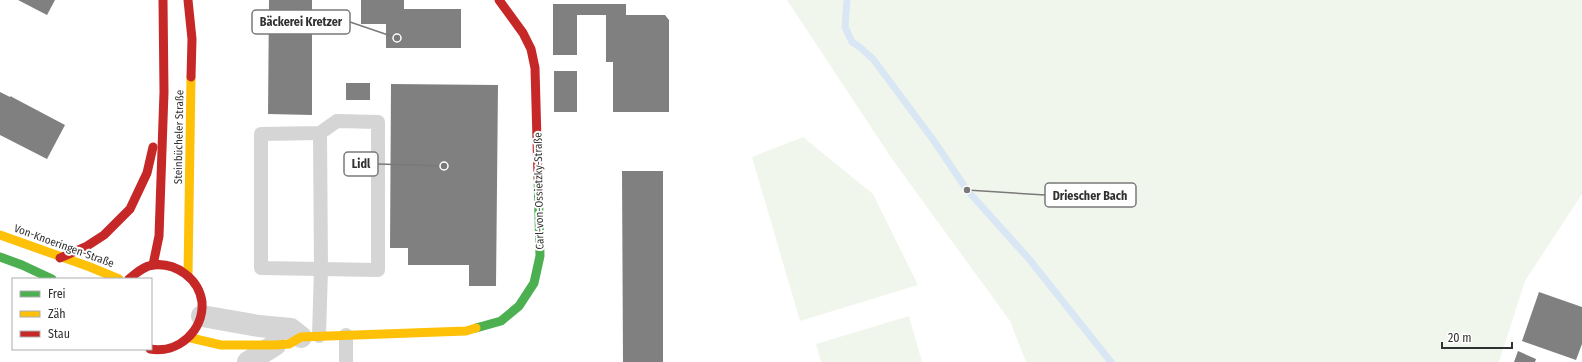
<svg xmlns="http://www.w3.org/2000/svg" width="1582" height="362" font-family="'Fira Sans Condensed',sans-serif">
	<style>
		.green { fill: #f1f6ed }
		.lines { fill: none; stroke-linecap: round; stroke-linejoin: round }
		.stream { stroke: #d9e6f4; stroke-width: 7 }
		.building { fill: #808080 }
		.lane { stroke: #d5d5d5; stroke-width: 14 }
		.street { stroke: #d5d5d5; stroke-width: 22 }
		.fast { stroke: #4caf50; stroke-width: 9 }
		.slow { stroke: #ffc107; stroke-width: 9 }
		.jam { stroke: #c62828; stroke-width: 9 }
		.labels { text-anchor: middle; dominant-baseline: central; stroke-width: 4; stroke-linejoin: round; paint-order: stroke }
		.street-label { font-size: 11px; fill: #313131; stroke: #fff }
		.leader { fill: none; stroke: #797979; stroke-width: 1.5 }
		.callout-dot { fill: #797979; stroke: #fff; stroke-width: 1.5 }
		.callout { fill: #fff; stroke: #797979; stroke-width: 1.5 }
		.callout-label { font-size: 12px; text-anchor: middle; font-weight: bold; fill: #313131 }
	</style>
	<rect width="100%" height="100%" fill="#fff"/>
	<g class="green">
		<path d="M787 0H1582V194L1525 281 1499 362H1026L1010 321 892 159Z"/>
		<path d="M803 137 873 194 918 285 800 321 752 157Z"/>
		<path d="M909 316 922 362H821L816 344Z"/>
	</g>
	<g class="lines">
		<path class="stream" d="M847 0 845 27 852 42 861 48 873 59 934 141 967 190 1029 259 1111 362"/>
	</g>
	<g class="building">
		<path d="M18 0H55L47 15Z"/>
		<path d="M269 0H312V115L268 114Z"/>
		<path d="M361 0H404V9H461V48H386V24H361Z"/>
		<path d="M553 4H626V15H665L669 20V112H613V62H606V15H577V55H553Z"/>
		<rect x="554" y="71" width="23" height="41"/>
		<rect x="346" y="83" width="24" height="17"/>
		<path d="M391 84 498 85 496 286H469V265H408V248H390Z"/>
		<path d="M0 92 10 97 11 96 12 97 65 125 47 159 0 135Z"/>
		<path d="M622 171H663V362H623Z"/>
		<path d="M1539 292 1582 307V344L1576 360 1522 341Z"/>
		<path d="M1518 351 1536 359 1535 362H1514Z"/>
	</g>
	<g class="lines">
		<g class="lane">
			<path d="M337 121 378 122V270L261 268V134L320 133Z"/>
			<path d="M346 335V362"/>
			<path d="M319 336 321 269 320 133"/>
		</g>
		<g class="street">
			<path d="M202 316 259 326 291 329 301 337"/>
			<path d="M248 362 275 345"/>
		</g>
		<g class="fast">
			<path d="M0 257 22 265 52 279"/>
			<path d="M476 328 501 321 519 306 534 283 540 256 538 177"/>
		</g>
		<g class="slow">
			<path d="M0 235 90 267 119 279"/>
			<path d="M188 275 191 77"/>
			<path d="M191 338 221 345H275L289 344 301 337 466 331 476 328"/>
		</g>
		<g class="jam">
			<path d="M188 0 192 39 191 77"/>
			<path d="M499 0 523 33 531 49 535 68 538 177"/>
			<path d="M60 258 87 246 104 235 130 209 147 173 153 147"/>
			<path d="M153 265 159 236 164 92 163 0"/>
			<path d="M129 279C136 273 144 266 153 265 176 262 199 279 202 302 204 331 178 354 150 349"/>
		</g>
	</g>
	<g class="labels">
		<g class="street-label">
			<text transform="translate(179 137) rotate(-89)">Steinbücheler Straße</text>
			<text transform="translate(539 191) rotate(-91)">Carl-von-Ossietzky-Straße</text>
			<text transform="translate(64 246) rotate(20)">Von-Knoeringen-Straße</text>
		</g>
	</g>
	<path class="leader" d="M397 38L350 22M444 166L378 164M967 190L1045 195"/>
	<g class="callout-dot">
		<circle cx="397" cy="38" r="4"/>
		<circle cx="444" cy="166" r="4"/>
		<circle cx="967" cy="190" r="4"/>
	</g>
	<g class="callout">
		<rect x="252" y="10" width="98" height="24" rx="4"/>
		<rect x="344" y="152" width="34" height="24" rx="4"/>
		<rect x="1045" y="183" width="91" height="24" rx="4"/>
	</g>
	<g class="callout-label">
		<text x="301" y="26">Bäckerei Kretzer</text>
		<text x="361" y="168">Lidl</text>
		<text x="1090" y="200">Driescher Bach</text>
	</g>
	<rect x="12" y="278" width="140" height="72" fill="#ffffff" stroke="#adadad"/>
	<rect x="20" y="291" width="20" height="6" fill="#4caf50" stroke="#adadad"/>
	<text x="48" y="298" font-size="12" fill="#313131">Frei</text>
	<rect x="20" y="311" width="20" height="6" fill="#ffc107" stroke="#adadad"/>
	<text x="48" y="318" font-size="12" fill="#313131">Zäh</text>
	<rect x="20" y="331" width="20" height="6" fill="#c62828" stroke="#adadad"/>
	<text x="48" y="338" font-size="12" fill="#313131">Stau</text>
	<path d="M1442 342v6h70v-6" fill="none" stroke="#313131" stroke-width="2"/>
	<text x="1448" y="342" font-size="12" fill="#313131" stroke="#ffffff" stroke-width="3" paint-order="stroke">20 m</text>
</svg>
